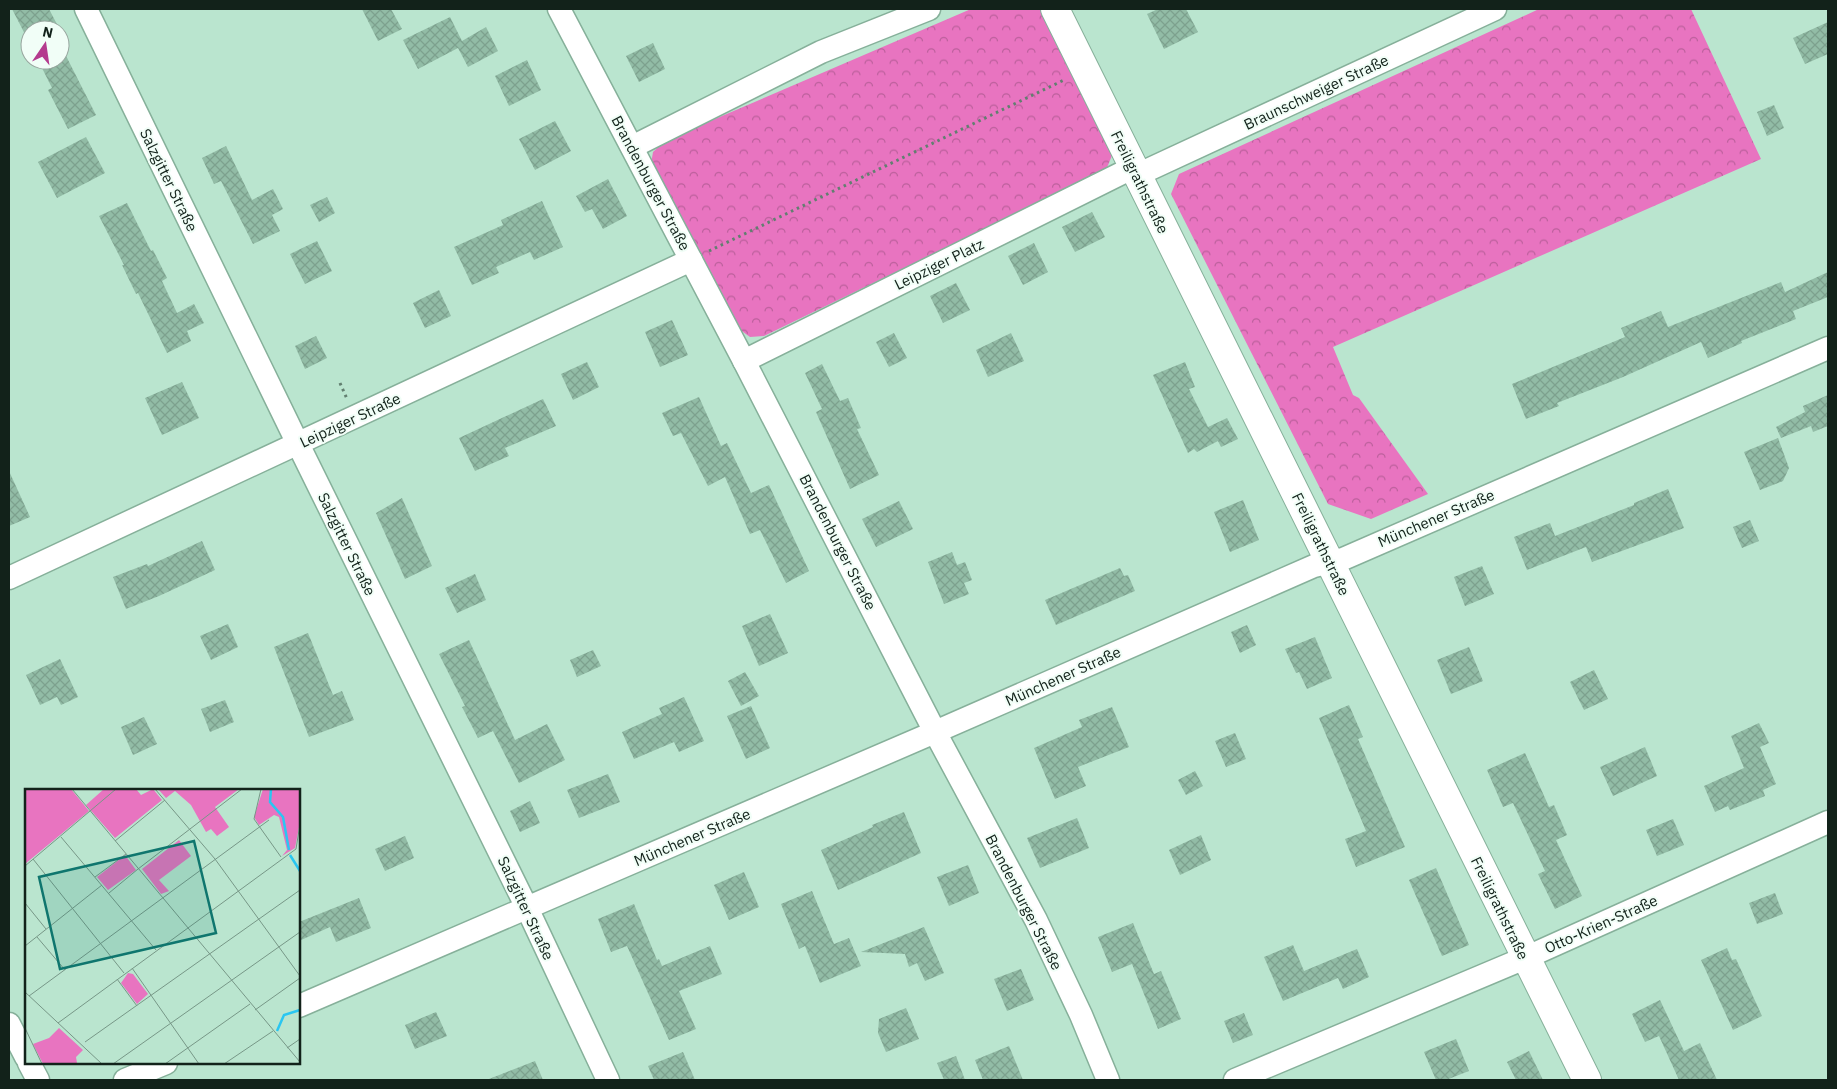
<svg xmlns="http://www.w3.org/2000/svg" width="1837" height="1089" font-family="'IBM Plex Sans',sans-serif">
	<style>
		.forest { fill: url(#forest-crowns) }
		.building { fill: url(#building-cross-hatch) }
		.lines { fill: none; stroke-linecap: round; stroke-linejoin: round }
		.street-casing { stroke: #86b09a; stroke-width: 25 }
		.secondary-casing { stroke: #86b09a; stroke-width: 30 }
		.path { stroke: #627f70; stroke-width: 3; stroke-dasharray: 2.5 4; stroke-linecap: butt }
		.street { stroke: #fff; stroke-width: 22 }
		.secondary { stroke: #fff; stroke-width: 28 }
		.labels { text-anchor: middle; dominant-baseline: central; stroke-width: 4; stroke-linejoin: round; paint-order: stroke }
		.street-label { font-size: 15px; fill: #12221a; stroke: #f1fef7 }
		.inset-river { fill: none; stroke: #2ac6f1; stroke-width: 2.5 }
		.inset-road { fill: none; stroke: #779787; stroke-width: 1 }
		.view { fill: #0f766e; fill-opacity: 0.15; stroke: #0f766e; stroke-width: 2.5 }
		.inset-edge { fill: none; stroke: #12221a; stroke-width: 2.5 }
	</style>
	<defs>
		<pattern id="forest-crowns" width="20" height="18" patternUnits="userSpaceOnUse" patternTransform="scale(1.25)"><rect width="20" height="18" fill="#e874c0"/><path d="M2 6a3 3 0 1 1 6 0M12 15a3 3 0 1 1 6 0" fill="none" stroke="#bb5f9b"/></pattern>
		<pattern id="building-cross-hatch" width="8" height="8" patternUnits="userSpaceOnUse" patternTransform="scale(1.25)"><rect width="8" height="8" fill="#92bca6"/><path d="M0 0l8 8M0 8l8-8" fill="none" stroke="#7da18e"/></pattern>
	</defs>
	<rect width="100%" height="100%" fill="#bae5cf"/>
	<g class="forest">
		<path d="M971 9H1040L1113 153 1106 170 764 336 750 337 739 329 651 164 653 152 666 140Z"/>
		<path d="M1539 9H1691L1761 159 1333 347 1353 395 1359 398 1428 494 1371 519 1328 504 1171 194 1179 174Z"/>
	</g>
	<g class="building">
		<path d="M12 9H49L60 30H30V44Z"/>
		<path d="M362 9H391L402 29 378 41Z"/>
		<path d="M1158 9H1186L1198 32 1164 49 1147 14Z"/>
		<path d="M450 17 462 41 486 27 498 51 468 67 458 48 418 69 403 40Z"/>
		<path d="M1828 22V54L1805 64 1793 38Z"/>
		<path d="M60 30 68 46 62 48 96 115 68 129 48 90 52 88 38 60H60Z"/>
		<path d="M653 43 665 69 639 82 626 56Z"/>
		<path d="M527 60 541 90 509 106 495 76Z"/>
		<path d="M1774 105 1784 128 1767 136 1757 112Z"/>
		<path d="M555 121 571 151 535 170 519 139Z"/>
		<path d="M86 137 105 173 57 198 38 162Z"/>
		<path d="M226 146 252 200 273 189 283 209 272 215 280 231 253 244 221 181 214 184 202 158Z"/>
		<path d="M608 179 627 216 603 229 592 209 585 212 576 196Z"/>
		<path d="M327 197 335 213 319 222 310 205Z"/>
		<path d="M542 201 563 247 534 260 530 252 496 267 499 273 472 285 454 247 503 225 501 220Z"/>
		<path d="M127 203 151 251 153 250 167 278 162 281 177 313 194 304 204 323 187 331 191 341 167 353 138 293 136 294 122 265H124L99 216Z"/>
		<path d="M1092 212 1105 237 1075 252 1062 227Z"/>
		<path d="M317 241 332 271 305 284 290 254Z"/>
		<path d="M1034 243 1048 272 1023 285 1008 256Z"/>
		<path d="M1828 272V297L1793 311 1796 319 1741 341 1742 343 1708 358 1701 342 1623 377 1557 403 1559 406 1526 419 1512 384 1625 337 1621 328 1661 311 1668 327 1781 282 1785 292Z"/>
		<path d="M956 283 970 310 943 323 930 296Z"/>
		<path d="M439 290 451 316 425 328 413 303Z"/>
		<path d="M672 320 688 355 660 367 645 332Z"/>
		<path d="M894 333 907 358 889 367 876 342Z"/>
		<path d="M1011 333 1024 361 988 377 976 350Z"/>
		<path d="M316 336 327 358 305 369 295 346Z"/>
		<path d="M587 362 599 387 573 400 561 374Z"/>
		<path d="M1185 362 1195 387 1189 389 1208 427 1227 418 1238 439 1221 447 1218 441 1197 452 1194 449 1188 453 1153 375Z"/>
		<path d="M822 364 840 401 848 398 861 428 857 429 879 475 850 489 816 412 822 409 805 373Z"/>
		<path d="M182 382 199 418 162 435 145 398Z"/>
		<path d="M1828 395V426L1813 432 1811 426 1781 438 1776 427 1805 412 1803 406Z"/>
		<path d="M699 397 721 446 727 443 751 493 769 485 809 571 786 583 760 530 750 534 725 477 708 486 681 433 673 436 662 413Z"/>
		<path d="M543 399 556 426 505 448 509 456 475 471 459 438Z"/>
		<path d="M1778 438 1789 468 1783 481 1760 490 1744 452Z"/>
		<path d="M9 471 30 517 9 526Z"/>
		<path d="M1668 489 1684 528 1592 562 1586 547 1527 570 1514 537 1550 523 1555 536 1634 505V503Z"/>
		<path d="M402 498 432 566 405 579 376 513Z"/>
		<path d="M1243 500 1259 540 1230 552 1214 512Z"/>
		<path d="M899 501 913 529 876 547 862 519Z"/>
		<path d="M1750 520 1759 541 1742 548 1733 527Z"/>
		<path d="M202 541 215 570 159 596 126 609 113 577 147 564 148 566Z"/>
		<path d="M952 552 957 565 965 562 972 580 964 583 969 594 944 604 928 562Z"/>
		<path d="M1482 566 1494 594 1465 606 1454 577Z"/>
		<path d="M1120 568 1124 576 1128 575 1135 591 1056 625 1045 600Z"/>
		<path d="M475 574 486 600 457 613 445 588Z"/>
		<path d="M770 614 788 653 759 666 742 626Z"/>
		<path d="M228 624 238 647 211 660 200 636Z"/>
		<path d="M1247 625 1256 645 1240 653 1231 632Z"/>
		<path d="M308 633 333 695 342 691 354 720 309 737 274 647Z"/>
		<path d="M1315 637 1332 678 1307 689 1299 672 1296 673 1285 649Z"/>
		<path d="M469 640 515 740 547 724 565 760 519 783 493 731 478 738 462 707 465 706 439 654Z"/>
		<path d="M1469 647 1483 681 1451 694 1437 660Z"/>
		<path d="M593 650 601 666 577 677 570 660Z"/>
		<path d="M60 659 78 697 61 705 57 697 40 705 26 675Z"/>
		<path d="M1594 670 1608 699 1584 710 1570 682Z"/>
		<path d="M745 672 759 696 741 706 728 681Z"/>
		<path d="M684 697 704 741 679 752 674 742 634 759 622 732 662 714 659 708Z"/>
		<path d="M225 700 234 722 210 732 201 709Z"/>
		<path d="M1349 705 1363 737 1358 739 1405 847 1356 867 1345 839 1366 831 1319 718Z"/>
		<path d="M751 706 770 748 746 759 727 716Z"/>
		<path d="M1112 707 1129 747 1078 767 1086 786 1055 799 1034 748 1082 727 1079 720Z"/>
		<path d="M144 717 157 744 133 755 121 727Z"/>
		<path d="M1759 723 1769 743 1760 747 1776 784 1763 790 1765 796 1730 810 1728 806 1715 812 1704 786 1744 768 1731 736Z"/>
		<path d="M1235 733 1246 759 1226 767 1215 741Z"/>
		<path d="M1645 747 1657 776 1613 796 1600 767Z"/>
		<path d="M1525 753 1549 807 1554 805 1567 835 1556 840 1582 896 1555 909 1538 874 1545 871 1513 803 1503 807 1487 770Z"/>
		<path d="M1195 771 1203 786 1186 795 1178 780Z"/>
		<path d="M608 774 620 802 579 818 567 790Z"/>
		<path d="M530 801 540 823 520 832 510 811Z"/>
		<path d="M904 812 921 853 838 890 821 850 873 827 872 825Z"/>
		<path d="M1077 818 1089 848 1040 868 1027 838Z"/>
		<path d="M1673 819 1684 845 1657 856 1646 830Z"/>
		<path d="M1201 835 1211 860 1180 875 1169 850Z"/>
		<path d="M405 836 414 858 385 871 375 849Z"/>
		<path d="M968 865 979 893 949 906 937 877Z"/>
		<path d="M1436 868 1469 945 1442 956 1409 880Z"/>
		<path d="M744 872 759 907 729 920 714 885Z"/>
		<path d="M812 891 834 944 849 938 861 966 820 983 805 946 799 949 781 904Z"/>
		<path d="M1775 893 1783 914 1757 924 1749 903Z"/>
		<path d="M359 898 371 928 336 942 330 927 299 941V922Z"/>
		<path d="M634 904 657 960 659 959 662 966 710 946 722 974 679 991 696 1029 669 1040 627 946 611 952 598 919Z"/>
		<path d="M1133 923 1154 974 1161 971 1181 1019 1158 1029 1132 964 1112 972 1098 937Z"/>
		<path d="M924 927 944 973 925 981 917 963 909 967 905 954 861 952Z"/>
		<path d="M1293 945 1304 971 1357 949 1369 977 1343 989 1338 978 1283 1001 1264 957Z"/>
		<path d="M1727 948 1732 960 1736 959 1762 1016 1733 1030 1701 960Z"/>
		<path d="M1021 969 1034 1000 1007 1011 994 979Z"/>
		<path d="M1660 1000 1684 1051 1700 1043 1717 1080H1679L1659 1036 1645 1042 1632 1014Z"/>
		<path d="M906 1008 919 1039 886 1052 878 1033 879 1019Z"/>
		<path d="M436 1012 447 1036 415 1049 405 1025Z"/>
		<path d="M1244 1013 1253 1035 1233 1043 1224 1021Z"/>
		<path d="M1456 1039 1469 1071 1446 1080H1436L1424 1052Z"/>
		<path d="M1009 1046 1023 1080H983L975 1060Z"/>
		<path d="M1529 1051 1543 1080H1516L1507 1062Z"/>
		<path d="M683 1052 695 1080H654L648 1066Z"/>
		<path d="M956 1056 965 1080H944L937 1063Z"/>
		<path d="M535 1061 543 1080H489V1079Z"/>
	</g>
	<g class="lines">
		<g class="street-casing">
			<g id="street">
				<path d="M86 9 298 444 527 908 608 1080"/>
				<path d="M559 9 744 361 935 732 1036 920 1081 1015 1108 1080"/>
				<path d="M632 147 821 52 929 9"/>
				<path d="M1137 175 1495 9"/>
				<path d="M744 361 1134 167"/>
				<path d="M9 578 691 260"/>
				<path d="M299 1006 935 732 1314 566 1343 559 1828 348"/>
				<path d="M9 1024 26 1057"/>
				<path d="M29 1063 38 1080"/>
				<path d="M125 1080 166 1063"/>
				<path d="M1235 1080 1525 958 1828 822"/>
			</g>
		</g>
		<g class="secondary-casing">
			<path id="secondary" d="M1055 9 1587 1080"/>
		</g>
		<g class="path">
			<path d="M709 251 1064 80"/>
			<path d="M340 383 347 399"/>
		</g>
		<use href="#street" class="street"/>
		<use href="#secondary" class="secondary"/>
	</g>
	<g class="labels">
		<g class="street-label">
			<text transform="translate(1316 92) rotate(-25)">Braunschweiger Straße</text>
			<text transform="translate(169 180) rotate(64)">Salzgitter Straße</text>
			<text transform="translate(1140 182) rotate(64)">Freiligrathstraße</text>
			<text transform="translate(651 183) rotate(62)">Brandenburger Straße</text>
			<text transform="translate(939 264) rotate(-26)">Leipziger Platz</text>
			<text transform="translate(350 420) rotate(-25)">Leipziger Straße</text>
			<text transform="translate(1436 518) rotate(-23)">Münchener Straße</text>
			<text transform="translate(838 542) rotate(63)">Brandenburger Straße</text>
			<text transform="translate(347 544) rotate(64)">Salzgitter Straße</text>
			<text transform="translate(1321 544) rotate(64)">Freiligrathstraße</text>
			<text transform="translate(1063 676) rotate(-24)">Münchener Straße</text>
			<text transform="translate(692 837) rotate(-23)">Münchener Straße</text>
			<text transform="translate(1024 902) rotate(63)">Brandenburger Straße</text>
			<text transform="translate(526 908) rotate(65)">Salzgitter Straße</text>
			<text transform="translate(1500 908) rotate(64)">Freiligrathstraße</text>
			<text transform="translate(1601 924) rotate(-24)">Otto-Krien-Straße</text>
		</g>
	</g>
	<g transform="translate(25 789)">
		<rect width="275" height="275" fill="#bae5cf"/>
		<path d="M0 0H46L64 22 0 75ZM79 0H111L116 6 128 0 137 11 90 49 61 16ZM133 0H214L190 18 204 38 192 47 186 40 181 43 166 16 150 2 141 9ZM238 0H275V33L270 59 257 67 262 61 254 28 249 26 234 36 229 28ZM154 51 166 67 134 91 144 102 136 105 117 80ZM100 66 111 81 83 101 72 88ZM103 184 108 185 123 205 112 215 96 194ZM34 239 58 261 51 268 52 274 18 275 8 255 24 249Z" fill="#e874c0"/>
		<path class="inset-river" d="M246 0 245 13 258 28 264 61M265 66 275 82M252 242 259 226 275 221"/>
		<path class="inset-road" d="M47 0 275 273M130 0 190 70 275 187M236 0 229 30 256 68M36 48 131 161M90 52 140 11M271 60 275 35M8 70 99 184M0 77 91 0M113 80 217 0M70 88 101 65M84 104 113 80M0 114 21 140M12 148 40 181M0 157 77 96M107 179 174 275M92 190 112 217M0 203 77 275M4 207 244 31M230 221 275 189M33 234 271 60M0 239 17 275M60 253 275 101M262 259 275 250M88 275 275 143M140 275 225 215M199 275 248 242"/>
		<path class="view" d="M169 52 191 144 35 180 14 88Z"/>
		<rect width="275" height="275" class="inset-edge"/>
	</g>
	<rect width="1837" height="1089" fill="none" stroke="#12221a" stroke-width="20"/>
	<g transform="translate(45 45) rotate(13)"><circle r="24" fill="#f1fef7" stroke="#98a69f"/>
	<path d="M0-4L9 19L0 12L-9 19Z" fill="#b43b8e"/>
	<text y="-8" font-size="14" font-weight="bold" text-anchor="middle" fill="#12221a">N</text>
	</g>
</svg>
